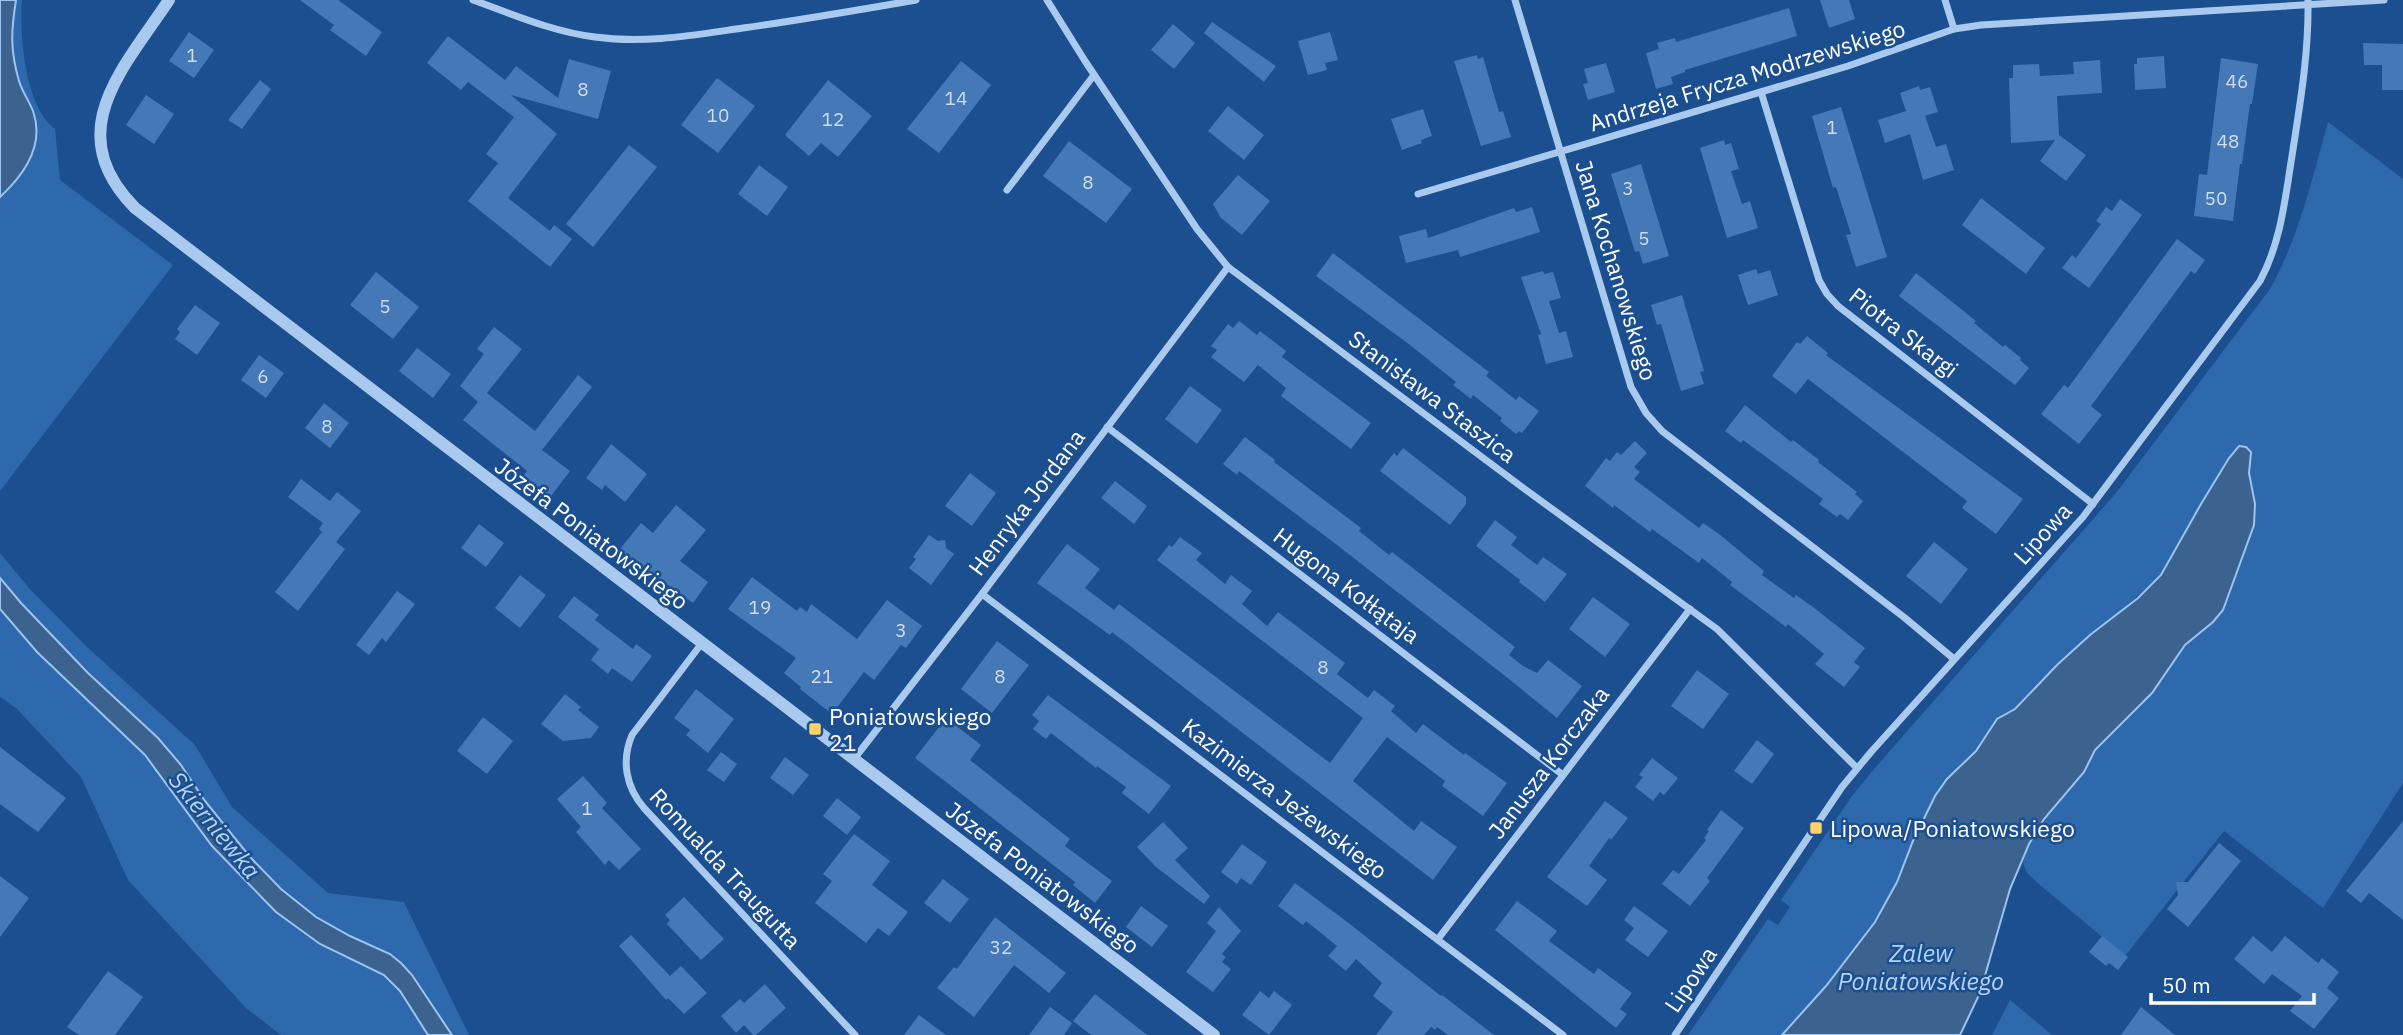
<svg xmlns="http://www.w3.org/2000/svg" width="2403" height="1035" font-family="'IBM Plex Sans',sans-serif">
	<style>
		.green { fill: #2e69ad }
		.water { fill: #3c6290; stroke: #9cc4f0; stroke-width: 2 }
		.building { fill: #4478b7 }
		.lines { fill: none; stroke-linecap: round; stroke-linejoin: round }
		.minor { stroke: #a9c9ee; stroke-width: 7 }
		.tertiary { stroke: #a9c9ee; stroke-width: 12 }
		.poi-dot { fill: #ffd166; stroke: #1b4f8f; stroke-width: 2.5 }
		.labels { text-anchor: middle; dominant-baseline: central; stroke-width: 5; stroke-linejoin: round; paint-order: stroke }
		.number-label { font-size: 19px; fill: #d0dded }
		.street-label { font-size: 23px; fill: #fff; stroke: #1b4f8f }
		.poi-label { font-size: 23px; fill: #fff; stroke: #1b4f8f; text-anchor: start }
		.water-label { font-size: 24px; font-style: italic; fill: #b5d3f5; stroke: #1b4f8f }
	</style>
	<rect width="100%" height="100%" fill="#1b4f8f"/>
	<g class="green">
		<path d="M0 0H22C19 35 25 107 55 129L60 180 173 265 0 491Z"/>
		<path d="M2328 122 2403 179V783L2323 908 2224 831 2125 956 2040 885 2027 873 2023 863 2029 844 2044 819 2084 772 2095 750 2152 693 2185 645 2213 622 2223 610 2254 524 2255 504 2249 473 2250 452 2229 458 2162 575 2057 665 2015 709 1997 719 1976 751 1947 779 1935 796 1913 841 1897 882 1875 922 1826 986 1782 1035H1688L1768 919 1778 925 1790 907 1781 900 1852 796 1874 769 2116 493 2270 289C2299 237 2312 179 2328 122Z"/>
		<path d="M0 553 29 588 86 646 195 745 232 807 328 893 404 902 469 1035H452L412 975 401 963 316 917 281 889 250 857 205 801 181 765 158 738 88 673 21 603 0 578Z"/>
		<path d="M0 609 37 652 145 755 212 846 276 912 320 944 384 975 400 991 428 1035H281L246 1008 128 880 81 777 16 708 0 697Z"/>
		<path d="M2010 1000 2052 1035H1992Z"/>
	</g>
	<g class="water">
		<path d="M0 0H16C11 31 10 50 19 81 22 91 29 101 33 111 45 145 24 175 0 197Z"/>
		<path d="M2239 446 2246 447 2251 452 2249 473 2255 504 2254 525 2223 610 2213 622 2185 645 2152 693 2095 750 2084 772 2044 819 2029 844 2010 889 1980 993 1960 1035H1782L1826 986 1875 922 1897 882 1913 841 1935 796 1947 779 1976 751 1997 719 2015 709 2057 665 2090 635 2138 598 2161 575 2201 504 2229 458Z"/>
		<path d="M0 578 21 603 88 673 158 738 181 765 205 801 250 857 281 889 316 917 350 936 390 954 401 963 412 975 452 1035H428L400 991 384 975 320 944 276 912 212 846 145 755 37 652 0 609Z"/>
	</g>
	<g class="building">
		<path d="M300 0H338L382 32 366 56 330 30 334 25Z"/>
		<path d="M1820 0H1849L1855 19 1829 28Z"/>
		<path d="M1789 8 1797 36 1685 70V72L1671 77 1673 84 1656 89 1646 53 1659 49 1657 43 1675 38 1676 42Z"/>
		<path d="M1212 22 1276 66 1264 82 1204 33Z"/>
		<path d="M1173 24 1195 43 1174 69 1151 50Z"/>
		<path d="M189 32 214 50 194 78 169 61Z"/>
		<path d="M1330 32 1338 60 1325 63 1327 70 1308 75 1298 41Z"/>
		<path d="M448 36 505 80 516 66 558 98 569 59 611 71 598 119 511 95 557 134 508 198 550 231 554 225 572 239 550 267 468 201 498 163 486 154 514 117 468 82 461 90 427 63Z"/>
		<path d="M2363 43 2403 44V90H2382V65H2364Z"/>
		<path d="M1477 55 1478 59 1483 57 1499 112 1503 111 1511 137 1481 146 1454 61Z"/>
		<path d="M2164 56 2166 88 2135 90 2134 64H2137V58Z"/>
		<path d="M2221 58 2258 64 2252 104H2250L2242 164H2240L2233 221 2194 216 2199 174 2207 175Z"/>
		<path d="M2100 60 2102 93 2057 96 2059 135 2086 155 2066 181 2040 161 2055 140 2011 143 2009 78H2013V65L2039 64 2040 76 2074 74 2073 62Z"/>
		<path d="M961 61 991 85 939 153 907 129Z"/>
		<path d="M1606 63 1615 92 1588 100 1583 84 1588 83 1584 69Z"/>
		<path d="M717 78 755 106 718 153 681 125Z"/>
		<path d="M260 80 271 89 242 129 228 120Z"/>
		<path d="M828 80 872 116 838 157 821 143 809 156 785 135Z"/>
		<path d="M1919 86 1920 90 1930 87 1938 112 1925 116 1936 147 1946 144 1954 170 1923 180 1910 134 1885 143 1878 120 1906 111 1900 93Z"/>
		<path d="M146 95 174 114 154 144 126 125Z"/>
		<path d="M1228 106 1264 135 1244 160 1208 131Z"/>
		<path d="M1841 107 1887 257 1856 267 1846 235 1851 234 1836 187 1833 188 1812 116Z"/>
		<path d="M1423 109 1432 136 1421 140 1422 143 1402 150 1391 119Z"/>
		<path d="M1724 140 1725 145 1731 143 1739 169 1731 171 1742 204 1750 201 1758 228 1727 238 1700 148Z"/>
		<path d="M1069 141 1132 189 1106 223 1043 176Z"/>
		<path d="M629 145 657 167 593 247 566 224Z"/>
		<path d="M1641 164 1669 256 1643 264 1639 251 1635 252 1611 174Z"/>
		<path d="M759 165 788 187 767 216 738 194Z"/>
		<path d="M1238 175 1270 201 1242 235 1221 218 1213 204Z"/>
		<path d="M1981 198 2045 248 2026 274 1962 225Z"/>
		<path d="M2120 199 2142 215 2089 288 2062 268 2072 255 2076 258 2101 224 2096 221 2106 207 2112 211Z"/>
		<path d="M1532 207 1540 232 1460 257 1458 250 1406 263 1399 236 1426 229 1428 238 1514 208 1516 212Z"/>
		<path d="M2177 239 2205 260 2195 274 2191 271 2091 406 2102 415 2079 444 2041 414 2064 385 2068 388Z"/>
		<path d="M1333 253 1489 372 1486 376 1516 400 1519 396 1539 411 1522 433 1519 431 1516 434 1500 421 1502 418 1473 395 1471 399 1453 385 1456 382 1410 345 1316 276Z"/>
		<path d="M1756 269 1758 274 1770 270 1778 295 1748 305 1738 275Z"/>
		<path d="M1543 271 1544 274 1553 272 1561 298 1549 301 1559 333 1566 331 1573 357 1546 364 1538 335 1541 334 1521 277Z"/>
		<path d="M376 272 419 307 393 339 350 305Z"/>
		<path d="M1916 273 1976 321 1974 323 2003 347 2005 345 2021 358 2020 360 2029 368 2015 385 1899 296Z"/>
		<path d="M1682 295 1704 371 1700 372 1704 384 1681 391 1661 324 1657 325 1651 305Z"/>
		<path d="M195 305 220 323 197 355 175 339 180 332 177 329Z"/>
		<path d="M1239 321 1257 335 1260 331 1286 351 1282 357 1371 423 1351 449 1281 396 1286 388 1258 365 1244 382 1211 357 1217 350 1211 346 1228 324 1233 328Z"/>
		<path d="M494 327 522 349 487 393 535 431 578 375 592 387 542 450 570 471 545 504 521 485 524 482 521 479 527 471 463 420 478 402 460 386 484 354 477 349Z"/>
		<path d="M1807 336 1828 353 1826 355 2023 499 1996 534 1962 508 1967 501 1808 379 1796 394 1772 376 1797 342 1800 344Z"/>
		<path d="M417 348 451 374 433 398 399 371Z"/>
		<path d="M259 355 284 373 266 398 241 380Z"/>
		<path d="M1190 386 1222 410 1197 444 1165 419Z"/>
		<path d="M324 403 349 423 330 448 305 428Z"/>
		<path d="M1745 405 1791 442 1793 440 1819 460 1818 462 1857 492 1855 494 1863 501 1848 520 1840 514 1837 517 1819 504 1823 499 1743 440 1741 443 1725 431Z"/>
		<path d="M1245 437 1275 460 1274 462 1361 528 1359 531 1389 555 1392 552 1515 647 1509 655 1523 666 1537 673 1548 660 1582 686 1557 718 1509 679 1337 545 1239 471 1237 475 1223 464Z"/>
		<path d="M1635 441 1647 453 1634 467 1640 472 1634 479 1699 528 1703 523 1719 534 1764 571 1762 575 1794 598 1796 595 1813 607 1865 648 1854 662 1860 667 1844 687 1815 664 1824 654 1788 624 1786 627 1730 585 1732 582 1702 558 1699 563 1652 529 1650 532 1614 505 1613 508 1585 486 1606 458 1610 461 1617 452 1621 455Z"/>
		<path d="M611 444 647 474 625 502 605 485 602 490 586 478Z"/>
		<path d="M1403 448 1466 497V504L1450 525 1380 471 1394 453 1397 456Z"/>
		<path d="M970 473 996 493 972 526 945 506Z"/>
		<path d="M301 479 330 501 337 492 361 511 336 542 345 549 298 611 275 592 322 532 319 529 323 523 288 497Z"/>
		<path d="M1115 481 1147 506 1134 524 1101 498Z"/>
		<path d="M676 505 706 530 680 561 708 582 693 603 647 570 643 576 616 554 641 523 653 533Z"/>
		<path d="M1495 520 1517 537 1511 545 1537 565 1543 557 1567 574 1545 602 1519 582 1520 580 1476 546Z"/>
		<path d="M479 524 504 543 486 567 461 548Z"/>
		<path d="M929 535 938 541 945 540 946 548 954 554 931 585 909 568 916 559 913 557Z"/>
		<path d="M1180 537 1202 553 1196 560 1225 584 1231 575 1252 591 1242 604 1267 626 1278 612 1345 663 1337 674 1368 698 1374 690 1395 706 1391 711 1416 733 1423 724 1464 755 1465 753 1507 783 1483 816 1442 786 1445 781 1387 737 1353 781 1414 831 1421 821 1457 847 1433 880 1112 632 1110 635 1037 583 1067 544 1100 569 1085 588 1114 610 1119 604 1330 763 1363 718 1157 560 1169 545 1172 547Z"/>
		<path d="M1934 542 1968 569 1941 604 1906 576Z"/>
		<path d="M520 575 546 595 520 628 495 608Z"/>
		<path d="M752 577 797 611 800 607 807 612 811 604 857 639 887 600 922 626 906 648 901 645 874 680 864 672 832 714 800 689 801 687 784 673 796 658 728 609Z"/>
		<path d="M397 591 415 604 386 642 382 638 369 655 356 645Z"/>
		<path d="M574 596 599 615 595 620 633 649 636 644 652 656 632 682 612 668 608 674 591 660 599 649 558 617Z"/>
		<path d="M1593 597 1630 624 1605 657 1569 629Z"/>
		<path d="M997 641 1029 665 992 713 961 689Z"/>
		<path d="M1697 670 1729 694 1703 729 1671 706Z"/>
		<path d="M696 689 734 719 708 753 686 735 690 730 674 718Z"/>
		<path d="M565 694 581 707 578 710 599 727 591 738 563 741 541 724Z"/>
		<path d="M1048 695 1171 786 1149 814 1122 793 1126 787 1097 766 1096 768 1051 733 1046 739 1033 729 1039 721 1032 715Z"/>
		<path d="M483 717 513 741 487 774 457 751Z"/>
		<path d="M946 718 981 745 970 760 1070 839 1065 846 1112 881 1095 903 1073 885 1075 882 915 758Z"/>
		<path d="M1757 740 1774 754 1752 784 1734 771Z"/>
		<path d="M0 747 66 798 38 832 0 804Z"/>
		<path d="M721 752 737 764 724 782 707 770Z"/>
		<path d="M785 757 809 775 793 795 770 778Z"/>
		<path d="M1652 758 1678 778 1664 795 1660 792 1653 801 1635 787 1643 777 1639 775Z"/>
		<path d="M583 776 607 803 602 808 641 849 619 870 609 860 605 865 576 832 581 827 557 799Z"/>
		<path d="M837 798 861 817 847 835 823 816Z"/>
		<path d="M1605 801 1628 818 1611 840 1609 838 1589 866 1607 880 1587 906 1547 877Z"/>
		<path d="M1721 810 1744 828 1707 878 1710 881 1690 906 1662 884 1673 870 1679 874 1706 840 1704 838 1709 831 1707 830Z"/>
		<path d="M2403 821V920L2369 893 2361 903 2346 891Z"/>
		<path d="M1163 822 1188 848 1175 860 1210 896 1204 904 1156 867 1137 847Z"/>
		<path d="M854 834 890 861 872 885 908 912 889 936 878 928 866 943 815 903 832 881 823 874Z"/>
		<path d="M2219 843 2241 861 2188 927 2167 909 2178 895 2176 882H2188Z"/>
		<path d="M1242 844 1267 862 1251 885 1241 878 1237 884 1221 872Z"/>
		<path d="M0 876 29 898 0 937Z"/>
		<path d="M943 879 969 899 950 923 924 903Z"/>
		<path d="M1295 883 1346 921 1441 996 1442 995 1494 1035H1448L1437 1027 1435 1030 1431 1027 1424 1035H1376L1393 1012 1373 996 1382 983 1356 959 1346 971 1328 956 1337 946 1306 921 1303 925 1278 906Z"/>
		<path d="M684 897 724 939 701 960 667 924 670 920 665 915Z"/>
		<path d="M1517 901 1557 931 1549 941 1594 974 1598 968 1632 993 1620 1009 1627 1014 1616 1028 1495 930Z"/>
		<path d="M1141 906 1168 926 1152 947 1126 927Z"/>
		<path d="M1634 906 1668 931 1648 957 1625 940 1634 928 1624 920Z"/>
		<path d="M1219 907 1241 931 1222 954 1226 957 1222 962 1231 969 1213 992 1186 972 1216 931 1207 923Z"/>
		<path d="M995 917 1066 973 1049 993 1014 965 974 1017 937 988 954 967 957 969Z"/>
		<path d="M631 935 670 976 681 966 707 993 684 1014 668 998 666 1000 619 946Z"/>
		<path d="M2102 936 2128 957 2118 970 2109 963 2106 966 2089 952Z"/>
		<path d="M2253 936 2272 952 2285 936 2318 963 2322 958 2339 972 2327 988 2339 998 2314 1029 2290 1011 2302 996 2272 974 2264 984 2234 959Z"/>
		<path d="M108 971 143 997 115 1035H79L67 1027Z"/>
		<path d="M765 984 786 1008 756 1035H753L744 1025 736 1033 721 1016 740 999 744 1003Z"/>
		<path d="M1260 991 1269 998 1274 991 1292 1005 1269 1035 1242 1015Z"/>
		<path d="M1095 994 1147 1035H1091L1073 1021Z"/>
		<path d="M1050 1007 1072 1023 1064 1035H1029Z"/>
		<path d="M2141 1007 2175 1035H2121Z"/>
		<path d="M919 1015 946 1035H904Z"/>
	</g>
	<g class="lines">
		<g class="minor">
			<path d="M473 0C512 14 553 32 595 37 645 44 694 35 743 28 801 20 858 10 916 0"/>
			<path d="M1047 0 1085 61 1197 229 1228 267 1526 490 1717 629 1857 768"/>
			<path d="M1515 0 1631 387 1646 413 1662 431 1905 618 1954 659"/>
			<path d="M1945 0 1954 29"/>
			<path d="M1761 92 1819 280 1827 294 1838 306 2093 504"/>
			<path d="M1007 190 1094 75"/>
			<path d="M1418 194 1848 66 1954 29 1981 25 2384 0"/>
			<path d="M1107 427 1563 775"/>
			<path d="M982 594 1563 1035"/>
			<path d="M702 643 632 735C621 761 626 787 644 808L855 1035"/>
			<path d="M854 759 982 594 1228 267"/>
			<path d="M1438 939 1690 609"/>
			<path d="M1675 1035 1842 787 1871 752 2083 517 2260 281C2281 242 2285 199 2292 156 2300 104 2309 53 2308 0"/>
		</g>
		<path class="tertiary" d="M169 0C123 69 60 132 135 208L1214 1035"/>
	</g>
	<g class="poi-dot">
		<rect x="808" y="722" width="14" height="14" rx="3.5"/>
		<rect x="1809" y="821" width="14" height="14" rx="3.5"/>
	</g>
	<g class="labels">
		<g class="number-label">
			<text x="192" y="55">1</text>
			<text x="2237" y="81">46</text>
			<text x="583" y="89">8</text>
			<text x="956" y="98">14</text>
			<text x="718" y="115">10</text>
			<text x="833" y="119">12</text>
			<text x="1832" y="127">1</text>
			<text x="2228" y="141">48</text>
			<text x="1088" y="182">8</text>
			<text x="1628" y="188">3</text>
			<text x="2216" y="198">50</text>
			<text x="1644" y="238">5</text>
			<text x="385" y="306">5</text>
			<text x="263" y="376">6</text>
			<text x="327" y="426">8</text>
			<text x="760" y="607">19</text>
			<text x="901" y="630">3</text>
			<text x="1323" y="667">8</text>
			<text x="822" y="676">21</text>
			<text x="1000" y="676">8</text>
			<text x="587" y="808">1</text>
			<text x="1001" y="947">32</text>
		</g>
		<g class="street-label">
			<text transform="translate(1747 75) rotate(-17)">Andrzeja Frycza Modrzewskiego</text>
			<text transform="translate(1617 270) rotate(73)">Jana Kochanowskiego</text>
			<text transform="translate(1904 332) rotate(38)">Piotra Skargi</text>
			<text transform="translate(1433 396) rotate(37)">Stanisława Staszica</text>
			<text transform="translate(1026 502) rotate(-53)">Henryka Jordana</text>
			<text transform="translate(592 533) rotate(37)">Józefa Poniatowskiego</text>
			<text transform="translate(2042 533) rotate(-48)">Lipowa</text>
			<text transform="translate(1347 585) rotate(37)">Hugona Kołłątaja</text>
			<text transform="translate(1548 762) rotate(-53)">Janusza Korczaka</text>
			<text transform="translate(1285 798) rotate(37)">Kazimierza Jeżewskiego</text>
			<text transform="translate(726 868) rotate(47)">Romualda Traugutta</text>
			<text transform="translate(1043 877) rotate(37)">Józefa Poniatowskiego</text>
			<text transform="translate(1690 979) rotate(-56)">Lipowa</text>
		</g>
		<g class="poi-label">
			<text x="829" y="716">Poniatowskiego<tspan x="829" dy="26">21</tspan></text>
			<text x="1830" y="828">Lipowa/Poniatowskiego</text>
		</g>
		<g class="water-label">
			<text transform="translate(215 825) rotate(51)">Skierniewka</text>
			<text x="1921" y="953">Zalew<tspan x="1921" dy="28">Poniatowskiego</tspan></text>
		</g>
	</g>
	<path d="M2151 993v10h163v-10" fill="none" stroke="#ffffff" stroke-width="3.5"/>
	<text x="2162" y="993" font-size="21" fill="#ffffff" stroke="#1b4f8f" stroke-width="5" paint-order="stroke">50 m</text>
</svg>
